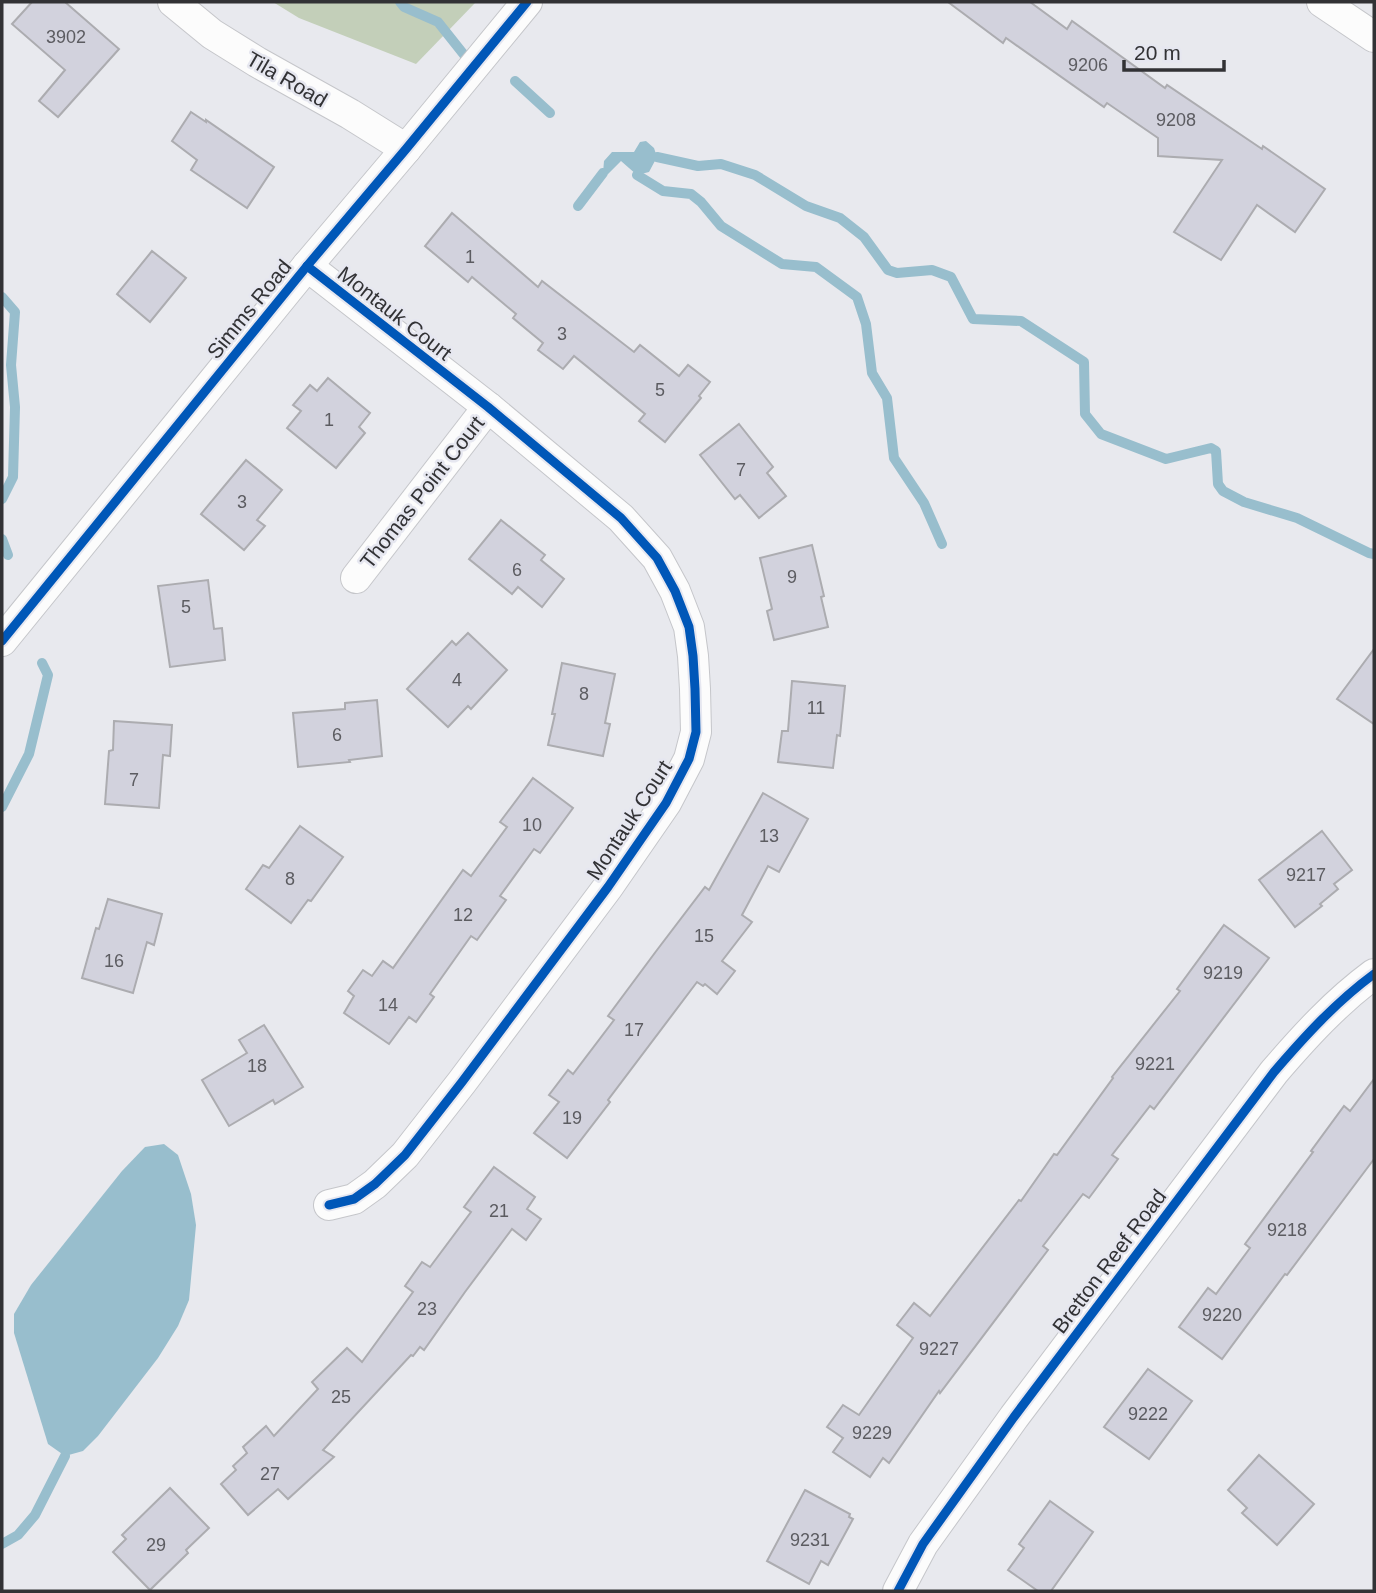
<svg xmlns="http://www.w3.org/2000/svg" width="1376" height="1593" font-family="Arial,sans-serif">
	<style>
		.forest { fill: #c3cfb9 }
		.water { fill: #98becd }
		.lines { fill: none; stroke-linecap: round; stroke-linejoin: round }
		.stream { stroke: #98becd; stroke-width: 10 }
		.building { fill: #d2d2dd; stroke: #acacb0; stroke-width: 2 }
		.street-casing { stroke: #c5c6ca; stroke-width: 32 }
		.street { stroke: #fcfcfc; stroke-width: 30 }
		.cycleway-casing { stroke: #e6e7f0; stroke-width: 13 }
		.cycleway { stroke: #0057b8; stroke-width: 9 }
		.labels { text-anchor: middle; dominant-baseline: central; stroke-width: 5; stroke-linejoin: round; paint-order: stroke }
		.number-label { font-size: 18px; fill: #5c5c61 }
		.street-label { font-size: 21px; fill: #323235; stroke: #e6e7f0 }
	</style>
	<rect width="100%" height="100%" fill="#e8e9ee"/>
	<path class="forest" d="M273 2H474L475 3 416 64 299 18Z"/>
	<g class="water">
		<path d="M646 141 654 148 657 157 649 172 637 175 621 161 608 174 603 173 604 161 612 152H634L640 142Z"/>
		<path d="M164 1144 178 1155 191 1194 196 1225 189 1300 178 1326 158 1358 98 1436 83 1451 65 1456 48 1444 14 1333V1314L31 1285 122 1171 145 1147Z"/>
	</g>
	<g class="lines">
		<g class="stream">
			<path d="M400 2 404 7 438 22 465 56"/>
			<path d="M515 81 550 113"/>
			<path d="M657 157 698 166 721 164 755 175 806 206 840 218 864 237 888 270 897 273 932 270 951 277 973 319 1021 321 1084 362 1085 414 1101 434 1166 459 1211 448 1216 451 1218 484 1223 491 1244 502 1297 518 1369 553 1374 554"/>
			<path d="M637 175 663 191 691 194 701 202 721 226 782 264 816 267 857 297 866 324 872 373 887 398 894 458 924 503 942 544"/>
			<path d="M578 206 603 173"/>
			<path d="M2 297 15 312 11 365 15 407 13 477 2 499"/>
			<path d="M2 539 8 555"/>
			<path d="M2 807 29 754 48 675 42 663"/>
			<path d="M2 1544 18 1535 35 1515 65 1456"/>
		</g>
	</g>
	<g class="building">
		<path d="M32 2H65L119 49 58 117 39 101 65 70 12 24Z"/>
		<path d="M948 2H1030L1067 29 1072 21 1165 88 1167 85 1262 149 1263 146 1325 189 1295 232 1257 205 1221 260 1174 232 1222 160 1158 156V138L1107 103 1104 107 1006 38 1003 43Z"/>
		<path d="M191 112 206 122V120L274 167 247 208 191 170 197 160 172 141Z"/>
		<path d="M452 213 538 287 542 281 634 352 640 345 679 376 688 365 710 382 699 396 701 398 665 442 639 421 645 414 574 356 563 369 538 350 543 343 513 318 516 314 472 277 468 282 425 246Z"/>
		<path d="M152 251 186 278 150 322 117 294Z"/>
		<path d="M328 378 370 413 359 427 365 433 336 468 287 428 301 411 293 405 310 385 317 391Z"/>
		<path d="M739 424 773 467 767 473 786 496 759 518 740 495 735 499 700 455Z"/>
		<path d="M246 460 282 490 257 520 265 526 244 550 201 514Z"/>
		<path d="M501 520 545 555 541 560 564 579 542 607 518 587 512 594 469 559Z"/>
		<path d="M812 545 824 596 821 597 828 627 774 640 767 611 772 609 760 558Z"/>
		<path d="M208 580 214 629 222 628 225 660 170 667 158 586Z"/>
		<path d="M468 633 507 670 471 709 468 706 448 727 407 689 452 641 456 645Z"/>
		<path d="M1374 649V724L1337 699Z"/>
		<path d="M562 663 615 674 605 723 610 724 603 756 548 745 555 714H552Z"/>
		<path d="M792 681 845 686 840 736 837 735 833 768 778 762 782 731H788Z"/>
		<path d="M377 700 382 756 349 760 350 762 298 767 293 713 345 709V703Z"/>
		<path d="M114 721 172 725 170 756 163 755 159 808 105 804 109 751 113 750Z"/>
		<path d="M533 778 573 808 540 853 534 849 500 896 506 900 477 940 471 936 430 994 434 997 416 1022 409 1017 389 1044 344 1013 354 996 348 991 363 970 372 976 383 961 393 968 463 870 471 876 507 827 500 822Z"/>
		<path d="M763 793 808 819 779 872 768 866 742 915 752 922 722 961 735 971 717 994 705 984 703 986 697 982 608 1100 610 1102 567 1158 534 1133 559 1102 549 1095 568 1070 573 1074 614 1020 608 1016 657 950 705 887 709 890Z"/>
		<path d="M300 826 343 857 311 901 308 900 291 923 246 889 263 865 269 868Z"/>
		<path d="M1322 831 1352 870 1334 884 1338 889 1320 904 1322 906 1295 927 1259 880Z"/>
		<path d="M108 899 162 914 154 945 147 942 133 993 82 978 96 928 99 929Z"/>
		<path d="M1224 925 1269 958 1154 1109 1150 1106 1112 1155 1118 1159 1089 1198 1083 1194 1043 1246 1048 1250 940 1393 939 1391 889 1463 883 1458 870 1477 833 1452 843 1438 827 1427 843 1405 859 1415 913 1338 897 1325 914 1303 930 1316 1019 1200 1021 1201 1054 1154 1057 1155 1113 1078 1112 1077 1180 991 1177 989Z"/>
		<path d="M264 1025 303 1087 275 1104 273 1100 229 1126 202 1080 247 1053 239 1040Z"/>
		<path d="M1374 1079V1159L1287 1275 1285 1274 1222 1359 1179 1327 1208 1288 1216 1294 1250 1248 1245 1244 1313 1152 1311 1151 1344 1106 1350 1111Z"/>
		<path d="M494 1167 535 1197 527 1209 541 1219 526 1240 512 1229 465 1292 424 1350 420 1347 413 1356 411 1355 323 1450 334 1457 288 1499 278 1489 248 1515 221 1484 236 1470 233 1466 247 1453 243 1447 266 1426 274 1436 318 1389 312 1382 347 1348 362 1362 413 1292 405 1286 422 1262 430 1267 471 1212 464 1207Z"/>
		<path d="M1148 1369 1192 1401 1149 1459 1104 1427Z"/>
		<path d="M1259 1455 1314 1504 1277 1545 1242 1513 1247 1508 1228 1490Z"/>
		<path d="M170 1488 209 1528 186 1550 188 1553 150 1590 113 1552 126 1539 122 1535Z"/>
		<path d="M805 1490 850 1514 849 1517 853 1519 828 1565 821 1561 809 1584 767 1561Z"/>
		<path d="M1050 1501 1093 1532 1051 1591H1038L1008 1570 1024 1548 1019 1544Z"/>
	</g>
	<g class="lines">
		<g class="street-casing">
			<g id="street">
				<path d="M173 2 212 34 257 62 350 114 406 149"/>
				<path d="M1322 2 1374 37"/>
				<path d="M307 266 488 407 621 518 657 558 675 591 689 627 693 656 695 689 696 732 689 759 666 803 608 887 462 1082 405 1155 375 1184 354 1199 329 1205"/>
				<path d="M356 578 488 407"/>
				<path d="M2 641 307 266 406 149 527 2"/>
				<path d="M898 1591 923 1544 1014 1417 1274 1072C1305 1036 1336 1002 1374 974"/>
			</g>
		</g>
		<use href="#street" class="street"/>
		<g class="cycleway-casing">
			<g id="cycleway">
				<path d="M307 266 488 407 621 518 657 558 675 591 689 627 693 656 695 689 696 732 689 759 666 803 608 887 462 1082 405 1155 375 1184 354 1199 329 1205"/>
				<path d="M2 641 307 266 406 149 527 2"/>
				<path d="M898 1591 923 1544 1014 1417 1274 1072C1305 1036 1336 1002 1374 974"/>
			</g>
		</g>
		<use href="#cycleway" class="cycleway"/>
	</g>
	<g class="labels">
		<g class="number-label">
			<text x="66" y="37">3902</text>
			<text x="1088" y="65">9206</text>
			<text x="1176" y="120">9208</text>
			<text x="470" y="257">1</text>
			<text x="562" y="334">3</text>
			<text x="660" y="390">5</text>
			<text x="329" y="420">1</text>
			<text x="741" y="470">7</text>
			<text x="242" y="502">3</text>
			<text x="517" y="570">6</text>
			<text x="792" y="577">9</text>
			<text x="186" y="607">5</text>
			<text x="457" y="680">4</text>
			<text x="584" y="694">8</text>
			<text x="816" y="708">11</text>
			<text x="337" y="735">6</text>
			<text x="134" y="780">7</text>
			<text x="532" y="825">10</text>
			<text x="769" y="836">13</text>
			<text x="1306" y="875">9217</text>
			<text x="290" y="879">8</text>
			<text x="463" y="915">12</text>
			<text x="704" y="936">15</text>
			<text x="114" y="961">16</text>
			<text x="1223" y="973">9219</text>
			<text x="388" y="1005">14</text>
			<text x="634" y="1030">17</text>
			<text x="1155" y="1064">9221</text>
			<text x="257" y="1066">18</text>
			<text x="572" y="1118">19</text>
			<text x="499" y="1211">21</text>
			<text x="1287" y="1230">9218</text>
			<text x="427" y="1309">23</text>
			<text x="1222" y="1315">9220</text>
			<text x="939" y="1349">9227</text>
			<text x="341" y="1397">25</text>
			<text x="1148" y="1414">9222</text>
			<text x="872" y="1433">9229</text>
			<text x="270" y="1474">27</text>
			<text x="810" y="1540">9231</text>
			<text x="156" y="1545">29</text>
		</g>
		<g class="street-label">
			<text transform="translate(287 79) rotate(30)">Tila Road</text>
			<text transform="translate(249 309) rotate(-51)">Simms Road</text>
			<text transform="translate(395 313) rotate(38)">Montauk Court</text>
			<text transform="translate(422 492) rotate(-52)">Thomas Point Court</text>
			<text transform="translate(629 820) rotate(-57)">Montauk Court</text>
			<text transform="translate(1109 1261) rotate(-53)">Bretton Reef Road</text>
		</g>
	</g>
	<rect width="1376" height="1593" fill="none" stroke="#323235" stroke-width="7"/>
	<path d="M1124 60v10h100v-10" fill="none" stroke="#323235" stroke-width="3.5"/>
	<text x="1134" y="60" font-size="21" fill="#323235" stroke="#e6e7f0" stroke-width="5" paint-order="stroke">20 m</text>
</svg>
